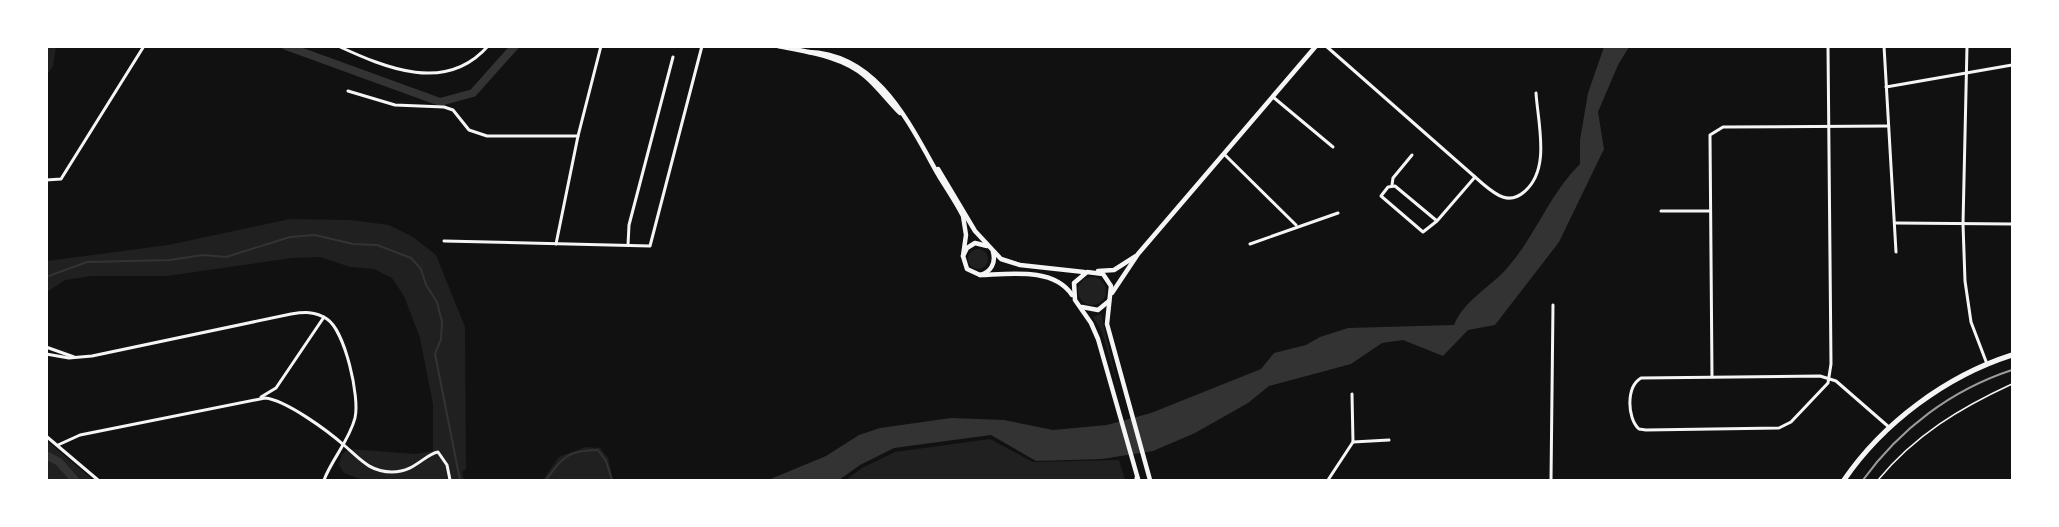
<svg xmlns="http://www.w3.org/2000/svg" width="2059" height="527" font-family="Jost,sans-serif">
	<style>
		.green { fill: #202020 }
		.water { fill: #333 }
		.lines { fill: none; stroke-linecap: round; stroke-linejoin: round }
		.stream { stroke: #333; stroke-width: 2 }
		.canal { stroke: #333; stroke-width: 8 }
		.service { stroke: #f5f5f5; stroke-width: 1.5 }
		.minor { stroke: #f5f5f5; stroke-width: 3 }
		.secondary { stroke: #f5f5f5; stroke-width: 4.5 }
		.primary { stroke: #f5f5f5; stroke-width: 5 }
		.rail { stroke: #9a9a9a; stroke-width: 2 }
	</style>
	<rect width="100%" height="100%" fill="#111"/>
	<g class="green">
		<path d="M47 46 56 47 53 66 47 75Z"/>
		<path d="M290 219 351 220 389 225 413 237 436 255 465 327 466 469 462 472 464 480H363L344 473 339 465 342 454 349 449 416 454 433 451V404L420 338 404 296 392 278 374 269 350 267 320 257 292 258 167 276H92L65 280 47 292V261L168 245Z"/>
		<circle cx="978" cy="259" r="10"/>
		<circle cx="1092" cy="291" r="14"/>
		<path d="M1101 314 1119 391 1102 332 1093 317Z"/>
		<path d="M990 439 1033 462 1119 460 1125 480H846L862 468 895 452Z"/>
		<path d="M47 441 93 480H47Z"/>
		<path d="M585 447 600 448 608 458 613 480H543L559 457Z"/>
	</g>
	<path class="water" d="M1604 47H1629L1618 65 1598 112 1604 149 1559 242 1495 325 1468 330 1443 356 1403 340 1382 343 1351 364 1269 386 1248 403 1195 433 1153 451 1102 459 1036 461 991 435 894 448 860 465 839 480H768L826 456 859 435 880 428 951 418 1004 420 1053 430 1107 425 1151 413 1261 369 1274 353 1306 345 1320 337 1348 328 1454 325C1464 300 1491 287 1508 267 1536 235 1550 193 1580 164V140L1588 93Z"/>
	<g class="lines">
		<g class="stream">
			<path d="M46 277 87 262 170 260 203 255 226 257 290 237 315 235 353 244 377 245 411 258 421 269 426 285 437 302 442 322 441 339 435 354 460 480"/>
			<path d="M546 480C562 457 569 450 598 450L606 461 612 480"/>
		</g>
		<g class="canal">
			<path d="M286 46 440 102 473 93 515 46"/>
			<path d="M46 455 59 462 75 480"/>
		</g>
		<path class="service" d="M1878 480C1915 435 1960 408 2012 384"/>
		<g class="minor">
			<path d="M338 46C386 68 446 94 488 46"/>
			<path d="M1326 46 1483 184C1496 195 1509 205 1524 192 1551 170 1538 124 1536 93"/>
			<path d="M1828 46 1831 364 1828 383 1791 422 1779 428 1646 430 1639 429C1627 418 1626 387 1641 378L1820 376 1836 381 1890 428"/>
			<path d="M1884 46 1896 252"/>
			<path d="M1967 46 1963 224 1965 281 1971 322 1987 364"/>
			<path d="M1886 87 2012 65"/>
			<path d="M348 91 395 105 444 107 453 110 469 130 487 136H578"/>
			<path d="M1273 97 1333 147"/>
			<path d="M1224 154 1296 225"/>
			<path d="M46 180 61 179 144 46"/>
			<path d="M1392 185 1393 178 1412 155"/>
			<path d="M1661 211H1710"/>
			<path d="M1437 221 1395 186 1388 187 1381 196 1423 232 1437 221 1475 177"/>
			<path d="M1896 223 2012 224"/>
			<path d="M444 241 650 246 702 46"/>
			<path d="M556 244 578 136 601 46"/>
			<path d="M1250 244 1338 213"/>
			<path d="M628 245 629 225 673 57"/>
			<path d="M46 347 74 357"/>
			<path d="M46 354 69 358 92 356 291 314C304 312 315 311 327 319 345 331 360 397 355 418 349 441 332 459 324 480"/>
			<path d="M1712 377 1710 135 1723 127 1888 126"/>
			<path d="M261 397 276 388 324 317"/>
			<path d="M46 436 98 480"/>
			<path d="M1353 442 1389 440"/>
			<path d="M58 445 80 435 265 398C286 400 328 431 345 446 360 459 370 472 392 472 415 472 425 454 438 452L447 465 450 480"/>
			<path d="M1328 480 1353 442 1352 394"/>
			<path d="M1551 480 1553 305"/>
		</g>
		<g class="secondary">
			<path d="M778 46C807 52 842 56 865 76 878 87 888 101 900 113"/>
			<path d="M808 52C878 54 909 123 939 176 947 189 956 202 963 216L966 235 963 256"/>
			<path d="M938 169 975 231 1001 259 1020 265 1084 272"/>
			<path d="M987 246 975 243 967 248 963 256 967 269 980 275C991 272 996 263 993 252"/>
			<path d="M1098 271 1114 270 1136 256"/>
			<path d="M980 275C1009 274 1054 267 1072 295"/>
			<path d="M1112 293 1138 254 1316 46"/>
			<path d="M1082 307 1098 310 1109 301"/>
			<path d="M1138 479 1098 339 1091 323 1075 300 1074 283 1087 272 1103 274 1111 286 1107 324 1150 480"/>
		</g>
		<g class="primary">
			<path d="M1137 480V478"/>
			<path d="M1844 480C1883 423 1946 376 2012 355"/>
		</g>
		<path class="rail" d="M1863 480C1900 429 1951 390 2012 370"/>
	</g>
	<rect width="2059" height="527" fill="none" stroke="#ffffff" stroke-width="96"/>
</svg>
